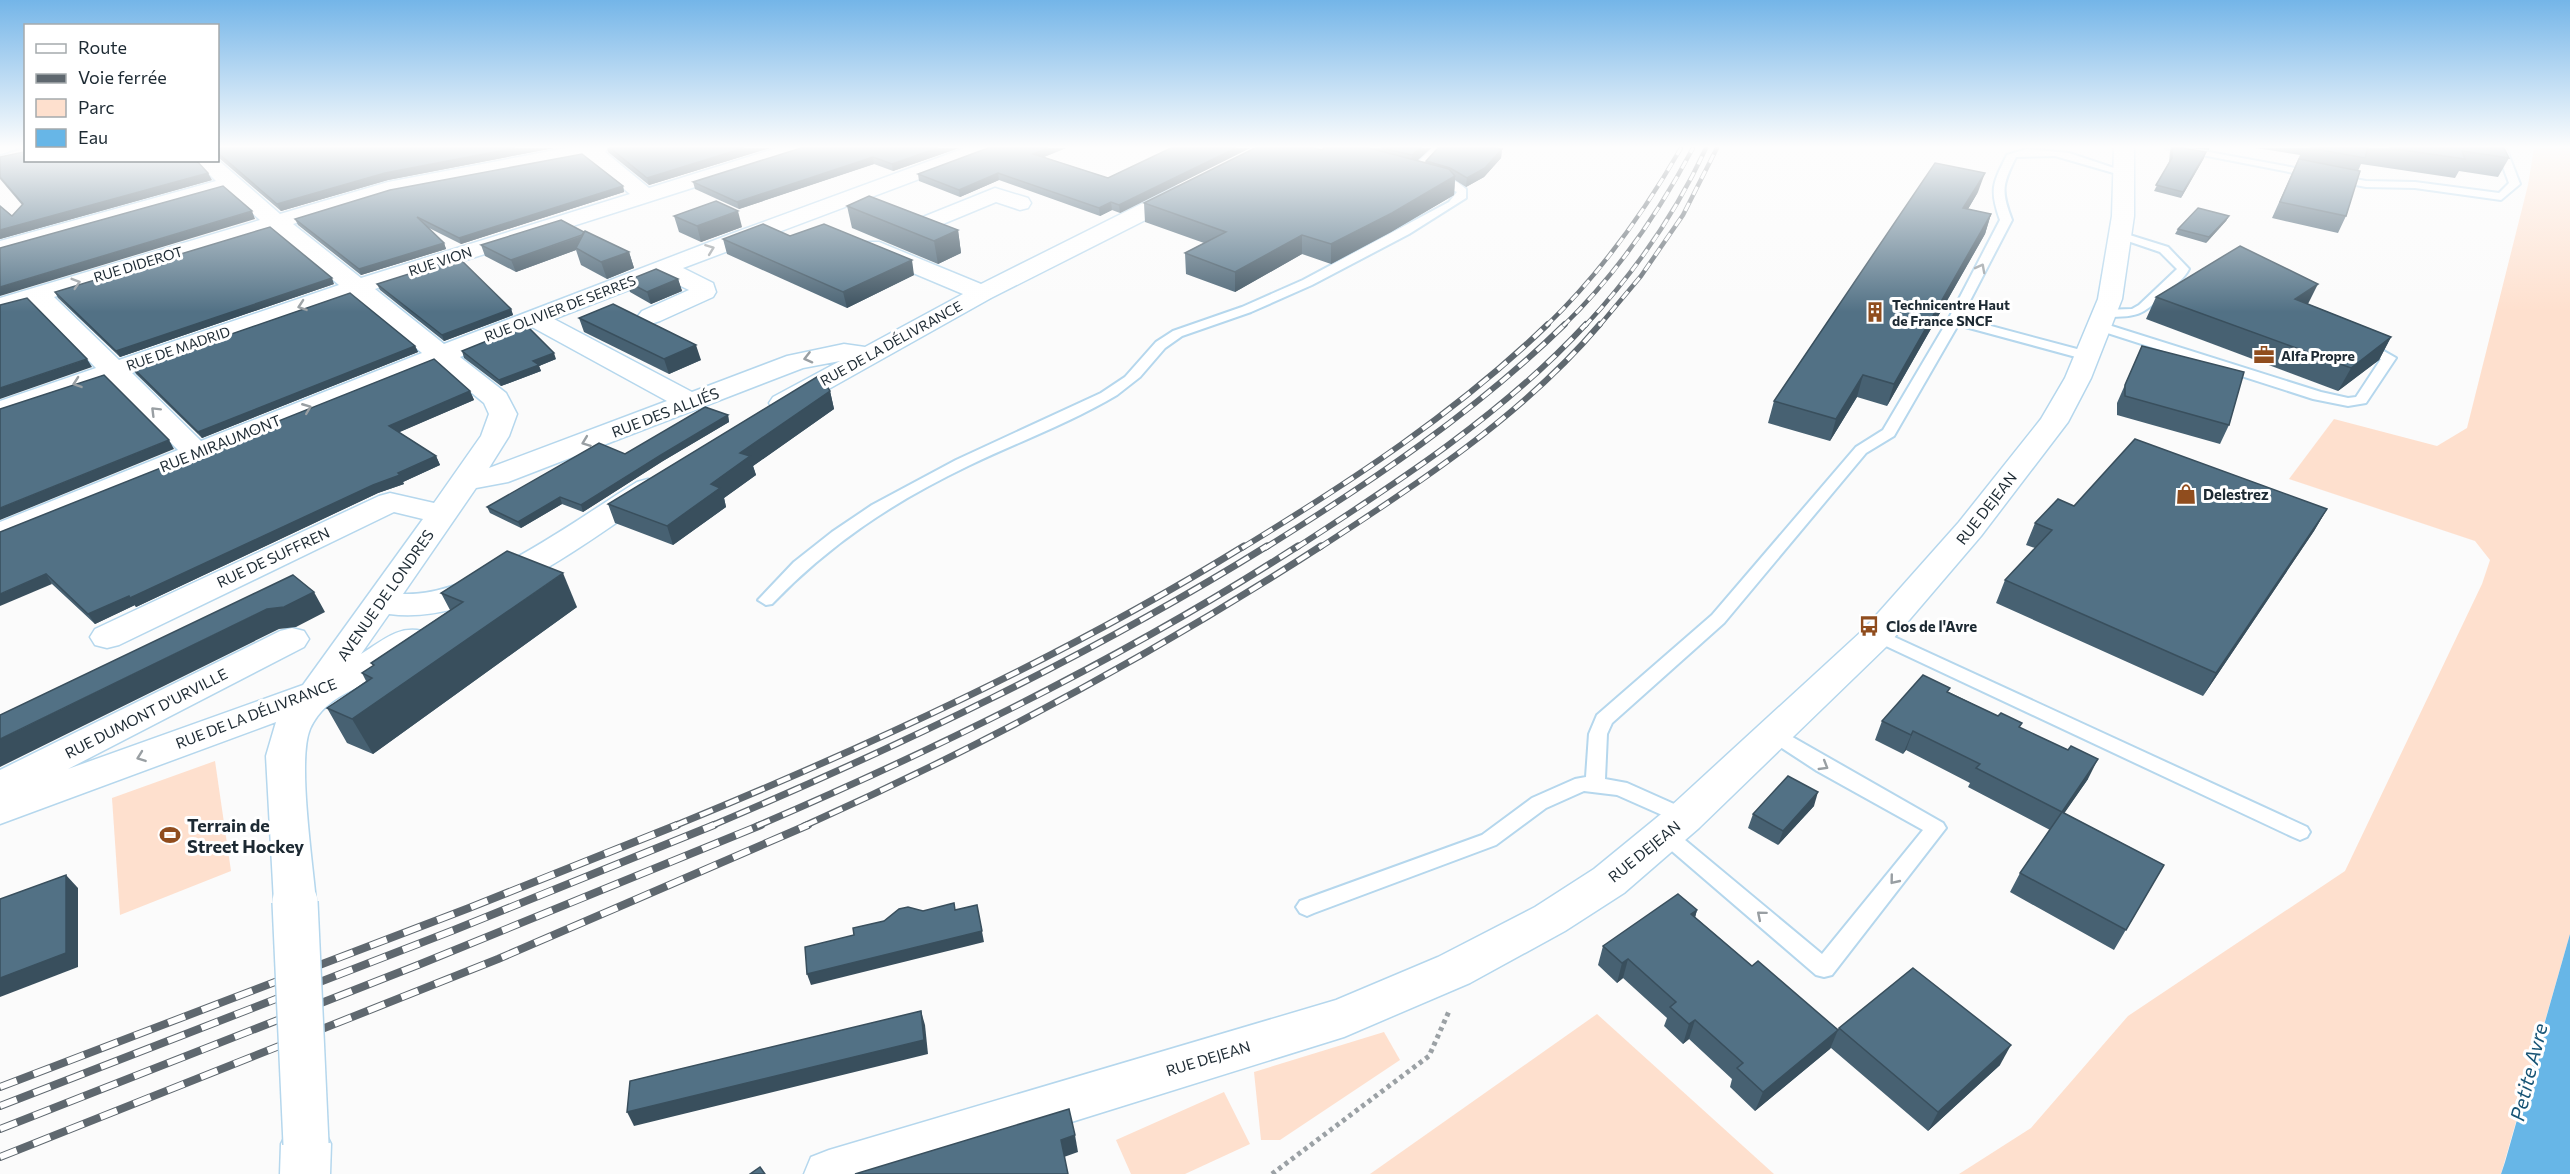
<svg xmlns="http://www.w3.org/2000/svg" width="2570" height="1174" font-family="Commissioner,sans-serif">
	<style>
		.green { fill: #fee0ce }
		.water { fill: #67b6e7 }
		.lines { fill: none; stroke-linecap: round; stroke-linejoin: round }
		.service-casing { stroke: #b5d7ed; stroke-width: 4 }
		.minor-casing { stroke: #b5d7ed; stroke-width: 3 }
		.primary-casing { stroke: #b5d7ed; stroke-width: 3 }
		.path { stroke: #9ba1a5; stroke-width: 5; stroke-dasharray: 4 4; stroke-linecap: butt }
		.service { fill: #fff; fill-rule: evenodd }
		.minor { fill: #fff; fill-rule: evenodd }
		.primary { fill: #fff; fill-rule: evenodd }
		.rail-far3-casing { stroke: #5f686f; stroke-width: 4.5 }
		.rail-far2-casing { stroke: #5f686f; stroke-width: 6 }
		.rail-far1-casing { stroke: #5f686f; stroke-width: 7 }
		.rail-casing { stroke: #5f686f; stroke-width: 8 }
		.rail-far3 { stroke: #fff; stroke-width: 3; stroke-dasharray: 9; stroke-linecap: butt }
		.rail-far2 { stroke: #fff; stroke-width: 4; stroke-dasharray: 12; stroke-linecap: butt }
		.rail-far1 { stroke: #fff; stroke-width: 4.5; stroke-dasharray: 14; stroke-linecap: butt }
		.rail { stroke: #fff; stroke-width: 6; stroke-dasharray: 18; stroke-linecap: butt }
		.minor-bridge-casing { stroke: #b5d7ed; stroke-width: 48; stroke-linecap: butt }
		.minor-bridge { stroke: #fff; stroke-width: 45 }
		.wall { fill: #476172 }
		.shaded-wall { fill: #394f5d }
		.building { fill: #527185; stroke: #394f5d; stroke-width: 1.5 }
		.oneway { stroke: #999fa3 }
		.labels { text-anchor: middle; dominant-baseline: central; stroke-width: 6; stroke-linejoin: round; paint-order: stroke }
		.far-street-label { font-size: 14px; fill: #1d2a33; stroke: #fff }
		.far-poi-label { font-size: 14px; font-weight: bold; fill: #1d2a33; stroke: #fff; text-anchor: start }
		.street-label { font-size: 15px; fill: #1d2a33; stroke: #fff }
		.poi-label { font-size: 15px; font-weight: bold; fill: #1d2a33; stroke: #fff; text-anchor: start }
		.near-poi-label { font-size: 18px; font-weight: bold; fill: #1d2a33; stroke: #fff; text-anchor: start }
		.near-water-label { font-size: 20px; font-style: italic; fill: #175475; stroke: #fff }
	</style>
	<rect width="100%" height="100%" fill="#fbfbfb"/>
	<g class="green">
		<path d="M2534 148H2570V934L2501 1174H1959L2031 1128 2128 1016 2345 871 2482 584 2490 560 2475 541 2289 479 2334 419 2437 446 2467 428 2528 185Z"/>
		<path d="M215 761 231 871 120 915 112 798Z"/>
		<path d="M1597 1014 1774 1174H1370Z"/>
		<path d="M1384 1032 1400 1060 1280 1140H1261L1254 1072Z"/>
		<path d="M1224 1092 1250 1144 1185 1174H1131L1116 1140Z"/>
	</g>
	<path class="water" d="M2570 934V1174H2501L2505 1162Z"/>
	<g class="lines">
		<g class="service-casing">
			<g id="service">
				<path d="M0 148H19L0 154Z"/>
				<path d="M1310 148H1326L1349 156 1344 159Z"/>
				<path d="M1432 148H1443L1418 174 1403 172V168H1412Z"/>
				<path d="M2166 148H2187L2366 181 2415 182 2499 193 2509 183 2496 148H2506L2520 184 2501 200 2415 188 2366 187Z"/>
				<path d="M2027 149 2069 153 2129 173 2124 176 2055 156 2016 157C2002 185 2001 191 2012 220L1961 318 2092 353 2094 356 2087 360 1958 325 1894 436 1866 453 1724 623 1612 723 1607 734 1605 779 1627 783 1692 812 1695 817 1692 822 1685 825 1678 822 1617 795 1584 791 1546 808 1496 845 1314 913 1307 916 1300 913 1296 907 1300 901 1482 835 1532 798 1575 779 1586 777 1589 734 1597 715 1712 615 1856 447 1883 430 1948 320 2000 220C1989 189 1993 183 2007 155Z"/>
				<path d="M1436 175 1457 182 1466 189V198L1409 234 1312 285 1251 312 1182 336 1165 348 1140 377 1117 395C1070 423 1018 442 968 466 893 502 831 543 772 604L766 605 758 600 794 562 832 532 872 505 956 460 1101 393 1125 377 1156 342 1173 331 1242 307 1303 280 1449 202 1457 192 1432 180 1431 178Z"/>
				<path d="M2120 232 2168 247 2189 269C2184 279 2177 283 2169 290 2142 314 2143 317 2105 317L2101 316V310L2132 309 2139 305 2177 269 2160 252 2116 237 2114 235Z"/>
				<path d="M2099 322 2321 392 2348 398 2356 397 2381 359 2358 348V342H2368L2396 358 2366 403 2348 406 2313 399 2095 329V323Z"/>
				<path d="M1877 629 2307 827 2310 832 2307 837 2300 840 2293 837 1871 639 1868 635 1871 631Z"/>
				<path d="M1775 727 1943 823 1946 828 1832 975 1824 977 1816 975 1659 840 1656 835 1659 830 1666 827 1673 830 1822 954 1923 830 1817 771 1768 739 1766 734 1768 729Z"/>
			</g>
		</g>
		<g class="minor-casing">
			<g id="minor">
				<path d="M566 148H608L605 152 649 188 777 148H808L805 152 375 289 444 344 728 235 965 148H994L991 152 683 268 713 283 716 292 713 297 660 321 651 324 642 321 638 316 642 311 689 290 662 277 554 319 692 392 787 356 844 344 865 347 963 294 863 252 859 247 863 242H879L981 284 1175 187H1191L1194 192 1191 197 991 298 793 409 783 411 773 409 769 403 773 397 840 361 803 368 508 482 476 488 403 594C475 597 575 520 637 482L648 479 659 482 663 488 659 494C582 544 484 626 389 614L361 654C381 642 398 625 422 631L427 639C414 660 374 679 352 690 334 699 319 709 310 729 297 760 313 864 316 902L310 914 295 919 280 914 274 902 266 756 276 722 0 824V770L280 631 292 628 304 631 309 639 304 647 68 769 303 685 423 519 394 512 119 645 107 648 95 645 90 637 95 629 379 496 390 493 434 503 481 436 489 414 484 403 438 365 0 542V522L178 450 110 381 0 418V401L96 368 33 304 0 313V298L260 220 227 191 0 255V241L216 181 195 160H218L280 214 388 182ZM585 157 630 194 361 278 293 224 392 194ZM273 230 339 285 119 360 54 297ZM353 296 422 353 201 441 132 373ZM532 327 667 401 489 468 509 436 517 414 506 393 460 357Z"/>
				<path d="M2114 148H2134V216L2122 299 2091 378 2068 422 1981 536 1887 646 1699 828 1624 893 1565 931 1470 983 1344 1037 905 1174H804L811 1157 829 1150 1336 1000 1438 957 1535 907 1594 869 1671 806 1863 630 1959 522 2041 419 2065 378 2098 299 2112 216Z"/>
				<path d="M995 188 1028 198 1031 203 1028 208 1020 210 996 202 926 231 918 229 915 224 918 219Z"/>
				<path d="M306 1121 323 1128 331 1144 330 1174H280L281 1144 289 1128Z"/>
			</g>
		</g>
		<g class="primary-casing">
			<path id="primary" d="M0 148H11L8 152 0 154Z"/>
		</g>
		<path class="path" d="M1272 1174 1429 1056 1450 1009"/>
		<use href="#service" class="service"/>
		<use href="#minor" class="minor"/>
		<use href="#primary" class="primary"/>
		<g class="rail-far3-casing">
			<g id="rail-far3">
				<path d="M1546 326C1601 273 1643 214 1681 148"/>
				<path d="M1563 326C1617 274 1658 214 1693 148"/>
				<path d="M1585 326C1635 272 1675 215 1706 148"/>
				<path d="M1599 326 1641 276 1683 215 1717 148"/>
			</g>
		</g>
		<g class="rail-far2-casing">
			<g id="rail-far2">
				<path d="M1242 548C1350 482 1456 413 1548 324"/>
				<path d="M1265 548C1371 482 1475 412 1565 324"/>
				<path d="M1296 548C1398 482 1503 414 1586 324"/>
				<path d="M1319 548C1418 484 1523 415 1600 324"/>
			</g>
		</g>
		<g class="rail-far1-casing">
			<g id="rail-far1">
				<path d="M674 826C869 746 1064 657 1244 546"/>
				<path d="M711 826C902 745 1090 656 1267 546"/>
				<path d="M757 826C944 746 1127 656 1298 546"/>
				<path d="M804 826C983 746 1157 652 1321 546"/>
			</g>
		</g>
		<g class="rail-casing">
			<g id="rail">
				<path d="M0 1087 469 908 677 825"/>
				<path d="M0 1106 454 930 714 825"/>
				<path d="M0 1129 418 965 761 825"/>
				<path d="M0 1157 498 959 808 825"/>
			</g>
		</g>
		<use href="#rail-far3" class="rail-far3"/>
		<use href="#rail-far2" class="rail-far2"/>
		<use href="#rail-far1" class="rail-far1"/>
		<use href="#rail" class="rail"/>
		<g class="minor-bridge-casing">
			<path id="minor-bridge" d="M295 902 306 1144"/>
		</g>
		<use href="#minor-bridge" class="minor-bridge"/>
	</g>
	<g class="wall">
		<path d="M218 148H554L388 180 281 211 219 158H218Z"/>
		<path d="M607 148H770L649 185 608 152Z"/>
		<path d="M801 148H959L893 171 874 164 739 209 695 189 693 182Z"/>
		<path d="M988 148H1066L1044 157 1108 178 1171 148H1250L1120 213 1112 210 1100 216 999 180 960 197 919 181 918 174Z"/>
		<path d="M1324 148H1431L1417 161 1426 163V161L1502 149 1501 158 1484 177 1466 187 1455 180 1454 195 1391 232 1331 264 1302 254 1235 292 1186 274 1185 253 1204 243 1145 222 1144 203 1322 150Z"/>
		<path d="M2171 148H2183L2204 158 2181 198 2154 191 2169 162 2170 151Z"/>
		<path d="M2191 148H2209V150Z"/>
		<path d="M2256 148H2504L2509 158 2498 177 2459 171 2455 178 2361 164 2358 171 2346 216 2338 233 2272 218 2300 155Z"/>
		<path d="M0 157 212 180 0 239V206L12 216 22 205 0 179Z"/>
		<path d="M623 186 624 192 461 244 427 227 444 243 446 249 361 275 298 225 295 219Z"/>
		<path d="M1978 192 1968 209 1991 214 1985 234 1887 406 1857 397 1830 441 1768 423 1774 401Z"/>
		<path d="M847 206 958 230 961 253 938 264 852 228Z"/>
		<path d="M674 216 742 227 701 242 679 232Z"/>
		<path d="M2229 216 2226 221 2206 243 2175 234 2178 229Z"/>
		<path d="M584 232 629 252 634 268 607 279 581 265 576 250 516 272 485 256 481 245Z"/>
		<path d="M790 236 914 275 847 308 727 254 723 239Z"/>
		<path d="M678 279 682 291 651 304 630 292 626 281Z"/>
		<path d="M334 284 120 357 58 298 55 292Z"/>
		<path d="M377 284 511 309 513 315 444 341 380 290Z"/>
		<path d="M2156 297 2308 304 2391 337 2379 360 2338 391 2146 319Z"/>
		<path d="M579 318 701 360 669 374 584 332Z"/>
		<path d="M415 346 418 352 202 438 136 374 133 368Z"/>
		<path d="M2142 346 2229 425 2220 444 2117 415V403Z"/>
		<path d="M462 351 556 359 539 366 541 371 501 386 464 358Z"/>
		<path d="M470 391 474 400 399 432 436 456 440 465 403 482 404 484 378 493 136 607 135 605 95 624 52 584 0 532Z"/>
		<path d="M830 391 834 409 753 466 756 475 724 498 726 507 673 545 615 523 608 504Z"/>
		<path d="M728 415 729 422 663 461 583 512 562 504 521 528 490 513 487 507Z"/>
		<path d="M2074 506 2327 509 2314 531 2203 696 1996 603 2005 580 2035 548 2026 545 2035 523Z"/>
		<path d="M441 593 577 607 373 754 347 743 327 708 366 681 362 673 373 666 371 663 450 610Z"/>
		<path d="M1949 692 2020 727 2088 779 2064 813 2164 865 2114 950 2010 892 2020 873 2050 830 1968 787 1970 783 1906 750 1903 754 1875 740 1882 721Z"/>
		<path d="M1814 806 1778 845 1748 828 1753 814Z"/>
		<path d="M1697 910 1695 917 1752 966 1838 1029 1839 1028 2000 1065 1928 1131 1831 1048 1755 1111 1730 1087 1732 1079 1689 1039 1683 1044 1664 1026 1667 1018 1623 978 1617 983 1598 965 1603 946Z"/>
	</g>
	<g class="shaded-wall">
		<path d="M515 148H554L388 180 281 211 277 204 385 173Z"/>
		<path d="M744 148H770L649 185 647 178Z"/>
		<path d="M938 148H959L893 171 892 164Z"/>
		<path d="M1048 148H1066L1034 161 1033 154Z"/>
		<path d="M1236 148H1250L1120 213 1119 205Z"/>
		<path d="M1420 148H1431L1411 166 1412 155Z"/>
		<path d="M1502 149 1501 158 1484 177 1466 187 1467 178Z"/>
		<path d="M2206 152 2204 158 2181 198 2183 192Z"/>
		<path d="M873 157 874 164 739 209 737 202Z"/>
		<path d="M208 173 212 180 0 239V230Z"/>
		<path d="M998 173 999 180 960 197 959 190Z"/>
		<path d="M1985 173 1978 192 1957 228 1963 208Z"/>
		<path d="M1455 176 1454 195 1391 232 1331 264V244Z"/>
		<path d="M623 186 624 192 461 244 459 238Z"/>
		<path d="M1111 202 1112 210 1100 216 1099 208Z"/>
		<path d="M252 211 255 219 0 296V287Z"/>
		<path d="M738 211 742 227 701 242 697 226Z"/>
		<path d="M1991 214 1985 234 1887 406 1894 384Z"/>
		<path d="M2229 216 2226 221 2206 243 2209 237Z"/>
		<path d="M958 230 961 253 938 264 934 241Z"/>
		<path d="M588 234 576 248V250L516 272 511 260Z"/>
		<path d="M1302 235V254L1235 292V272Z"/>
		<path d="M444 243 446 249 361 275 359 269Z"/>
		<path d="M629 252 634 268 607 279 601 262Z"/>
		<path d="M912 260 914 275 847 308 843 292Z"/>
		<path d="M332 278 334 284 120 357 116 351Z"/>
		<path d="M678 279 682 291 651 304 647 292Z"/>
		<path d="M2318 284 2307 306 2295 299Z"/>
		<path d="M511 309 513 315 444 341 442 335Z"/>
		<path d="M2391 337 2379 360 2338 391 2351 368Z"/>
		<path d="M696 345 701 360 669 374 664 359Z"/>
		<path d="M415 346 418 352 202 438 198 432Z"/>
		<path d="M554 353 556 359 539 366 541 371 501 386 499 380 533 361Z"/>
		<path d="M87 359 92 367 0 399V388Z"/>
		<path d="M1863 375 1857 397 1830 441 1836 419Z"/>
		<path d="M470 391 474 400 393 435 389 426Z"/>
		<path d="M830 391 834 409 753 466 756 475 724 498 726 507 673 545 667 526 711 484 740 453Z"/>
		<path d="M728 415 729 422 663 461 583 512 581 505 661 455Z"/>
		<path d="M169 440 174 449 0 520V508Z"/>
		<path d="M436 456 440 465 403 482 404 484 378 493 136 607 130 598Z"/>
		<path d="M560 497 562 504 521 528 518 522Z"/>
		<path d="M2327 509 2314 531 2203 696 2216 673Z"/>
		<path d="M563 573 577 607 373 754 352 719Z"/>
		<path d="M46 574 52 584 0 606V594Z"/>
		<path d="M314 592 325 612 296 627 279 629 0 767V739L267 609Z"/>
		<path d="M129 596 135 605 95 624 88 614Z"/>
		<path d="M1913 731 1906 750 1903 754 1911 735Z"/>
		<path d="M2098 759 2088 779 2052 831 2062 812Z"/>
		<path d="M1818 792 1814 806 1778 845 1783 831Z"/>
		<path d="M66 875 78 888V967L0 997V978Z"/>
		<path d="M977 905 984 942 811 985 807 974Z"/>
		<path d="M1697 910 1692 929 1691 914Z"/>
		<path d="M1628 959 1623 978 1617 983 1622 963Z"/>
		<path d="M921 1011 925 1025 928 1054 634 1126 627 1112Z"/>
		<path d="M1695 1020 1689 1039 1683 1044 1689 1024Z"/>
		<path d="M1838 1030 1830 1049 1755 1111 1763 1092Z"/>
		<path d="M2011 1045 2000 1065 1928 1131 1938 1112Z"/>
		<path d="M1075 1135 1078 1152 1064 1157 1061 1140Z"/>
	</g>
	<g class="building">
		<path d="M24 148H26V160H196L208 173 0 230V206L12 216 23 204 0 177V157L24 152Z"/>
		<path d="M218 148H515L385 173 277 204 218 153Z"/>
		<path d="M610 148H744L647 178Z"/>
		<path d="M801 148H938L892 164 873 157 737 202 693 182Z"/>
		<path d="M988 148H1048L1033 154 1108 178 1171 148H1236L1119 205 1111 202 1099 208 998 173 959 190 918 174Z"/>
		<path d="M1255 148H1314L1322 150 1324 148H1369L1449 169 1455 176 1392 213 1331 244 1302 235 1235 272 1185 253 1226 232 1144 203Z"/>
		<path d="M1381 148H1420L1412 155Z"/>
		<path d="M1438 148H1495L1502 149 1485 168 1467 178 1450 168 1426 161Z"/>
		<path d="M2172 148H2183L2206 152 2183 192 2156 185 2172 158Z"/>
		<path d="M2310 148H2368L2365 158Z"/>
		<path d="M2389 148H2504L2509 158 2462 151 2465 159Z"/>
		<path d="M582 154 623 186 459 238 417 217 444 243 359 269 295 219 390 190Z"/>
		<path d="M2299 159 2360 171 2346 216 2280 202Z"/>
		<path d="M1935 163 1985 173 1963 208 1991 214 1894 384 1863 375 1836 419 1774 401Z"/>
		<path d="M223 186 252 211 0 287V248Z"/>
		<path d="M869 196 958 230 934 241 847 206Z"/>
		<path d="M716 201 738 211 697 226 674 216Z"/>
		<path d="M2198 208 2229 216 2209 237 2178 229Z"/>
		<path d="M561 220 584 232 582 235 511 260 481 245Z"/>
		<path d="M763 224 790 236 824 224 912 260 843 292 723 239Z"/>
		<path d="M270 227 332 278 116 351 55 292Z"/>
		<path d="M585 231 629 252 601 262 576 248Z"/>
		<path d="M2240 246 2318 284 2295 299 2391 337 2351 368 2156 297Z"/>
		<path d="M459 258 511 309 442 335 377 284Z"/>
		<path d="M656 269 678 279 647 292 626 281Z"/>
		<path d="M350 293 415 346 198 432 133 368Z"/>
		<path d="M27 298 87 359 0 388V305Z"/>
		<path d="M613 304 696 345 664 359 579 318Z"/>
		<path d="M526 325 554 353 533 361 539 365 499 380 462 351Z"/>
		<path d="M2142 346 2244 372 2229 425 2125 396V385Z"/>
		<path d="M434 359 470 391 389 426 436 456 398 473 400 475 373 485 130 598 129 596 88 614 46 574 0 594V532Z"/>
		<path d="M104 375 169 440 0 508V409Z"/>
		<path d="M820 375 830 391 740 453 750 456 711 484 720 488 667 526 608 504Z"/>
		<path d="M705 407 728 415 661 455 581 505 560 497 518 522 487 507 599 443 625 454Z"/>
		<path d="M2135 439 2327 509 2216 673 2005 580 2052 530 2035 523 2058 499 2074 506Z"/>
		<path d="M507 551 563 573 352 719 327 708 372 678 362 673 374 665 371 663 463 602 441 593Z"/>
		<path d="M293 575 314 592 284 607 267 609 0 739V715Z"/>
		<path d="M1923 675 1950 688 1947 692 1998 716 2001 713 2022 723 2019 727 2068 750 2071 746 2098 759 2062 812 1976 768 1980 764 1913 731 1911 735 1882 721Z"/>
		<path d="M1788 776 1818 792 1783 831 1753 814Z"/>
		<path d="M2062 812 2164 865 2126 930 2020 873Z"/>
		<path d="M66 875V953L0 978V899Z"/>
		<path d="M1678 894 1697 910 1691 914 1752 966 1758 961 1838 1030 1763 1092 1737 1068 1743 1063 1695 1020 1689 1024 1670 1007 1676 1002 1628 959 1622 963 1603 946Z"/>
		<path d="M954 903 955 910 977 905 982 931 807 974 805 947 854 935 853 928 884 921 899 909 908 907 923 911Z"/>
		<path d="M1913 968 2011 1045 1938 1112 1839 1028Z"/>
		<path d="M921 1011 924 1040 627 1112 630 1081Z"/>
		<path d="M1069 1109 1075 1135 1061 1140 1068 1174H855Z"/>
		<path d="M760 1167 765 1174H750Z"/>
	</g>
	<defs><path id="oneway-chevron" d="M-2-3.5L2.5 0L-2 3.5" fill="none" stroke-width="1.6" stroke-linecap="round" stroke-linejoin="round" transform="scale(1.5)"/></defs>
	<g class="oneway">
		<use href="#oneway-chevron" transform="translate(710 249) rotate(-21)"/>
		<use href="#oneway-chevron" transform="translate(1981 268) rotate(-62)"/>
		<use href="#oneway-chevron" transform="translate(76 283) rotate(-17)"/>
		<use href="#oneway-chevron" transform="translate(302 306) rotate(161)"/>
		<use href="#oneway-chevron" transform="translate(808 358) rotate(166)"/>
		<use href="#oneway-chevron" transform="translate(77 383) rotate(161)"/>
		<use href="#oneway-chevron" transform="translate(307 408) rotate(-22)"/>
		<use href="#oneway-chevron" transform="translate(155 411) rotate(-135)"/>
		<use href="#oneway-chevron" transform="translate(586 442) rotate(159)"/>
		<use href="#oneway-chevron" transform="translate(141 757) rotate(160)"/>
		<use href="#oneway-chevron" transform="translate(1824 766) rotate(31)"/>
		<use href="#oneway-chevron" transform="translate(1894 880) rotate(129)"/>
		<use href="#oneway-chevron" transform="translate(1761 915) rotate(-140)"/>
	</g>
	<linearGradient id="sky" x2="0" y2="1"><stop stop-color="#74b5e8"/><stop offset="0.47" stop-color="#fdfdfd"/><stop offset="1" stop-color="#fdfdfd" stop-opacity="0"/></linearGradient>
	<rect width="2570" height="312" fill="url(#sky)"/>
	<defs>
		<g id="building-bare" transform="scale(1.62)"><path d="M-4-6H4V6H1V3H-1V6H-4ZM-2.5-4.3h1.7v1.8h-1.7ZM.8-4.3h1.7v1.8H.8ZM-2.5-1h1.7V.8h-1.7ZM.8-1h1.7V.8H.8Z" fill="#904d1e" stroke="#fff" stroke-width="2.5" paint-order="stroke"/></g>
		<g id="office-bare" transform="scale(1.62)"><path d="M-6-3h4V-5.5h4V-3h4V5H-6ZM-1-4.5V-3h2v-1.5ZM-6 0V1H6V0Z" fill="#904d1e" stroke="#fff" stroke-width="2.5" paint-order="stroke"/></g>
		<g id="shop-bare" transform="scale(1.62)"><path d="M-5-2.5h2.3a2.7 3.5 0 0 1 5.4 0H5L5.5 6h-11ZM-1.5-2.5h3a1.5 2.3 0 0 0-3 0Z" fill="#904d1e" stroke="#fff" stroke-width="2.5" paint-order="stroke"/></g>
		<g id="bus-bare" transform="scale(1.62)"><path d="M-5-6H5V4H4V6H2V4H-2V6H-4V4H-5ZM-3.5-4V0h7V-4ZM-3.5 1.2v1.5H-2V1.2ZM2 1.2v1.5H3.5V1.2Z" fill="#904d1e" stroke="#fff" stroke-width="2.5" paint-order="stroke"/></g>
		<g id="stadium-bare" transform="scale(1.62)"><path d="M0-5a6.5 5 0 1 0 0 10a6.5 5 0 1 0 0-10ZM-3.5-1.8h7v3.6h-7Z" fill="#904d1e" stroke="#fff" stroke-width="2.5" paint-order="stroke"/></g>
	</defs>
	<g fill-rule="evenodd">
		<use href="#building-bare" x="1875" y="312"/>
		<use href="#office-bare" x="2264" y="355"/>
		<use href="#shop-bare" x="2186" y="494"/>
		<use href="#bus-bare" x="1869" y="626"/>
		<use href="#stadium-bare" x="170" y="835"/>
	</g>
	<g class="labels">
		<g class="far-street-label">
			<text transform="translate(440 261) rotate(-18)">RUE VION</text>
			<text transform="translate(138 264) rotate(-17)">RUE DIDEROT</text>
			<text transform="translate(560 308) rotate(-21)">RUE OLIVIER DE SERRES</text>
			<text transform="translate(891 343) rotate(-29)">RUE DE LA DÉLIVRANCE</text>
			<text transform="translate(178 348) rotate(-19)">RUE DE MADRID</text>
		</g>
		<g class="far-poi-label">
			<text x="1892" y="304">Technicentre Haut<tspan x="1892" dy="16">de France SNCF</tspan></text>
			<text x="2281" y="355">Alfa Propre</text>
		</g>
		<g class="street-label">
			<text transform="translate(665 412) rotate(-21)">RUE DES ALLIÉS</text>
			<text transform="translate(220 443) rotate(-22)">RUE MIRAUMONT</text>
			<text transform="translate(1986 508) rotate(-52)">RUE DEJEAN</text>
			<text transform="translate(273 557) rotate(-25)">RUE DE SUFFREN</text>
			<text transform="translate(385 595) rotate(-55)">AVENUE DE LONDRES</text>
			<text transform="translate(146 713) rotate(-27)">RUE DUMONT D'URVILLE</text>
			<text transform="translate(256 713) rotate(-21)">RUE DE LA DÉLIVRANCE</text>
			<text transform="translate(1644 851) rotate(-39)">RUE DEJEAN</text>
			<text transform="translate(1208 1058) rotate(-17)">RUE DEJEAN</text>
		</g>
		<g class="poi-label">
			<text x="2203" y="494">Delestrez</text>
			<text x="1886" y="626">Clos de l'Avre</text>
		</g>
		<g class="near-poi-label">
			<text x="187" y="825">Terrain de<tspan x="187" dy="21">Street Hockey</tspan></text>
		</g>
		<g class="near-water-label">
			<text transform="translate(2528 1072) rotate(-76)">Petite Avre</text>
		</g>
	</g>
	<rect x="24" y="24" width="195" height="138" fill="#ffffff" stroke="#a5aaad" stroke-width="1.5"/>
	<rect x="36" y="44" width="30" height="9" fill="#ffffff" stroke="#a5aaad" stroke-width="1.5"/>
	<text x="78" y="54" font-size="18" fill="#1d2a33">Route</text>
	<rect x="36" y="74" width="30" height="9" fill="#5f686f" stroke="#a5aaad" stroke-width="1.5"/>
	<text x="78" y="84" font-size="18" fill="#1d2a33">Voie ferrée</text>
	<rect x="36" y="99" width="30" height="18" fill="#fee0ce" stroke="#a5aaad" stroke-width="1.5"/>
	<text x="78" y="114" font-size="18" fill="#1d2a33">Parc</text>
	<rect x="36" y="129" width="30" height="18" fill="#67b6e7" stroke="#a5aaad" stroke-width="1.5"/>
	<text x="78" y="144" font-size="18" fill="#1d2a33">Eau</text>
</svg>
